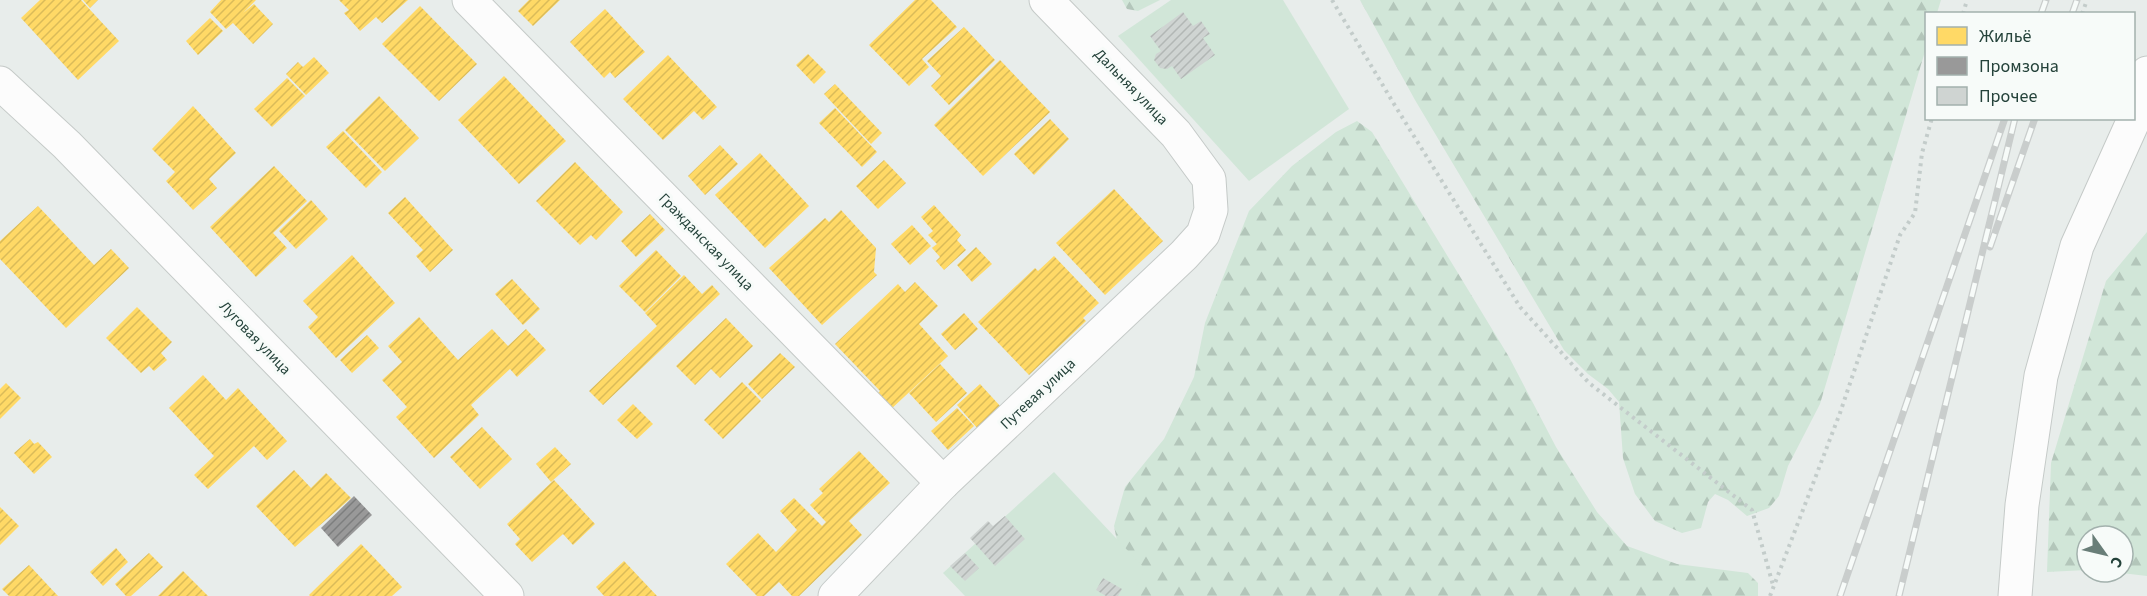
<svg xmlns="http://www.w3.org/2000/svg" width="2147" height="596" font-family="'Source Sans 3',sans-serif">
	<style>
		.forest { fill: url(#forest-firs) }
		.garden { fill: #d1e6d8 }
		.homes { fill: url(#homes-hatch) }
		.industry { fill: url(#industry-hatch) }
		.building { fill: url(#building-hatch) }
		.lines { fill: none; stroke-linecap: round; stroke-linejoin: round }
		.minor-casing { stroke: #c5cac8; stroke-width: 35 }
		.path { stroke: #c3ccca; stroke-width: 4; stroke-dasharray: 3 4.5; stroke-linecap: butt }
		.minor { stroke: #fcfcfc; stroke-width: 33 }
		.rail-casing { stroke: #c9cdcc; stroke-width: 7 }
		.rail { stroke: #f7fbf9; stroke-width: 4.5; stroke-dasharray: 14; stroke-linecap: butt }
		.labels { text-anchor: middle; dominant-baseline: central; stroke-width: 6; stroke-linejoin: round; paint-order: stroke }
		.street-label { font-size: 15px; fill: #24423a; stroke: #f7fbf9 }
	</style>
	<defs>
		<pattern id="forest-firs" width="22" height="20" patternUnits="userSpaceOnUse" patternTransform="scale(1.5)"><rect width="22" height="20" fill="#d1e6d8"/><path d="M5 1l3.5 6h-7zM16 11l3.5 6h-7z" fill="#b3c6ba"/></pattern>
		<pattern id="homes-hatch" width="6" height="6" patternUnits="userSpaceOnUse" patternTransform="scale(1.5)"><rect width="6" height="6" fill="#ffd966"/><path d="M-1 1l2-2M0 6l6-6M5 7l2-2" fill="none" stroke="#dabb59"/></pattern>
		<pattern id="industry-hatch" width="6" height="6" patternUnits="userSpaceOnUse" patternTransform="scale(1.5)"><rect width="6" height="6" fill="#999"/><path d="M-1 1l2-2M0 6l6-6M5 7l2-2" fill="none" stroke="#7d7e7e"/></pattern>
		<pattern id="building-hatch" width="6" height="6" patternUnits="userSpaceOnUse" patternTransform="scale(1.5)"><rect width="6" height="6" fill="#cfd4d2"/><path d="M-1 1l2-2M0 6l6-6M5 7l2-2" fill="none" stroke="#b2b7b5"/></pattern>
	</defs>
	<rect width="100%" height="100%" fill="#e8edeb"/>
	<g class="forest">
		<path d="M1122 0H1160L1138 11 1127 9Z"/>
		<path d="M1360 0H1941L1937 13 1926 14V48L1820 404 1788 466 1779 496 1769 508 1747 516 1728 500 1715 494 1708 502 1701 528 1682 533 1655 521 1635 494 1623 458 1619 402 1608 389 1588 374 1564 350 1415 100Z"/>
		<path d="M1357 121 1372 132 1509 357 1556 447 1597 512 1627 546 1677 564 1748 573 1758 583V596H1128L1114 526 1125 487 1164 439 1194 377 1205 323 1249 211 1292 166 1336 132Z"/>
		<path d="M2147 232V576L2113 572H2123V536H2087V570L2047 572 2051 463 2106 281Z"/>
	</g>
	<g class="garden">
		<path d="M1171 0H1283L1349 109 1249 181 1118 36Z"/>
		<path d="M1054 472 1145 569 1132 596H965L943 573Z"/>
	</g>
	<g class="homes">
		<path d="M40 0H81L119 41 78 80 21 18Z"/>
		<path d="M83 0H98L90 8Z"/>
		<path d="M221 0H256L243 13 254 4 273 24 253 44 233 23 226 29 210 12Z"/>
		<path d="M339 0H408L382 23 376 17 360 31 344 13 349 10Z"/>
		<path d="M529 0H560L533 26 518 11Z"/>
		<path d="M915 0H931L957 27 922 59 929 67 909 86 869 45Z"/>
		<path d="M420 6 477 64 439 101 382 44Z"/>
		<path d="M605 9 645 52 615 78 610 72 604 78 570 42Z"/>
		<path d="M210 18 223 31 198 55 186 41Z"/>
		<path d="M964 27 995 60 949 105 931 86 941 76 927 61Z"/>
		<path d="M808 54 826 72 814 84 796 65Z"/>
		<path d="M668 55 717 107 703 120 694 111 663 140 623 99Z"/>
		<path d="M314 57 329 73 306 95 286 74 298 62 303 67Z"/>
		<path d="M1000 60 1050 112 983 176 934 125Z"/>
		<path d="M504 76 566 141 519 184 458 120Z"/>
		<path d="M287 78 305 96 272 127 254 109Z"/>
		<path d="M835 84 882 133 871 144 824 94Z"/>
		<path d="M379 96 419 138 385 171 345 130Z"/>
		<path d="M193 106 236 153 209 179 217 188 193 210 166 181 175 172 152 149Z"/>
		<path d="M835 108 877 152 862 167 819 123Z"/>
		<path d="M1050 119 1069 139 1034 175 1014 154Z"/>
		<path d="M343 131 382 172 366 188 326 147Z"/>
		<path d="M720 145 738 164 705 195 688 176Z"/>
		<path d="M760 153 809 206 765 248 715 195Z"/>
		<path d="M884 160 906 183 878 209 856 186Z"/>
		<path d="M575 162 623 212 596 240 591 235 580 245 536 201Z"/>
		<path d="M274 166 307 201 273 233 287 248 256 277 210 227Z"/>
		<path d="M1114 189 1163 241 1105 295 1056 243Z"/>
		<path d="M405 197 453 250 430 272 416 256 423 250 388 213Z"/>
		<path d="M311 200 328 219 296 249 279 231Z"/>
		<path d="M934 205 961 235 957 240 966 250 944 270 936 261 940 257 932 248 937 244 928 235 933 231 921 217Z"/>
		<path d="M38 206 94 265 111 249 129 268 66 328 0 259V241Z"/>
		<path d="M841 210 876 248 874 272 877 275 822 325 769 268 825 218 829 222Z"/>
		<path d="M650 214 665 230 636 257 621 241Z"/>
		<path d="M912 225 931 246 910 265 891 244Z"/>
		<path d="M976 247 992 264 972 282 957 265Z"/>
		<path d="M656 250 681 276 645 312 619 286Z"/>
		<path d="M352 255 395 303 336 358 308 327 318 317 303 301Z"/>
		<path d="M1054 256 1099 303 1083 318 1086 321 1029 375 978 322 1035 268 1038 271Z"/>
		<path d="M684 275 702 294 712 285 720 294 603 405 589 391 657 326 645 313Z"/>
		<path d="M512 279 540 309 523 325 495 294Z"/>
		<path d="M915 282 938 306 919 324 948 356 889 411 875 396 880 391 835 344 898 284 905 292Z"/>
		<path d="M137 307 172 342 161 353 167 360 154 371 149 366 141 373 106 338Z"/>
		<path d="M964 313 978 329 955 350 941 334Z"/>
		<path d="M419 317 458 360 492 329 508 346 526 329 546 350 517 377 510 369 471 405 479 415 434 458 396 417 407 407 382 380 402 362 388 346Z"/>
		<path d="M726 318 753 346 720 378 711 369 695 385 676 366Z"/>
		<path d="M367 335 379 348 352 373 340 360Z"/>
		<path d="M780 353 795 367 762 399 748 384Z"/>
		<path d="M940 364 967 393 936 422 909 393Z"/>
		<path d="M203 375 226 400 238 388 287 441 267 460 254 446 208 489 194 475 214 456 169 408Z"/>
		<path d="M742 382 761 401 723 439 704 420Z"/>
		<path d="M6 383 21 398 0 419V389Z"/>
		<path d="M980 384 1001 407 978 429 957 405Z"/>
		<path d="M633 404 653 424 637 439 617 420Z"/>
		<path d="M957 408 974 426 948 450 931 431Z"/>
		<path d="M482 427 512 459 480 489 450 457Z"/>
		<path d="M30 439 34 444 38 442 52 457 34 474 14 453Z"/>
		<path d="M555 447 571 464 551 482 536 464Z"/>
		<path d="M859 451 890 483 849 521 862 535 799 596H792L779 582 764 596H757L726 564 758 533 776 552 797 530 780 511 794 498 822 526 826 522 810 505 823 493 819 489Z"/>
		<path d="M294 470 311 488 326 473 351 498 295 547 256 506Z"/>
		<path d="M554 480 595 524 573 545 563 534 532 562 515 544 520 539 507 524Z"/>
		<path d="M0 507 19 526 0 545Z"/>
		<path d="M361 544 402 587 392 596H310L309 595Z"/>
		<path d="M116 548 128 562 103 586 90 572Z"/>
		<path d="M149 553 163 567 131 596H126L115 584Z"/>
		<path d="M624 561 657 596H604L596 587Z"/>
		<path d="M29 565 58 596H9L2 589Z"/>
		<path d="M183 571 208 596H158Z"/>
	</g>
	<path class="industry" d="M354 496 372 515 338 547 321 528Z"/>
	<g class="building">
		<path d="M1183 12 1193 26 1201 21 1210 34 1203 38 1215 55 1181 79 1172 66 1167 69 1160 68 1154 60 1156 54 1161 51 1150 36Z"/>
		<path d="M1005 516 1025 539 995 566 970 538 988 521 993 526Z"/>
		<path d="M965 553 979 568 965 581 950 566Z"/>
		<path d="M1103 578 1122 589 1118 596H1106L1096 590Z"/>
	</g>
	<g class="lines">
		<g class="minor-casing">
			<g id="minor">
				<path d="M469 0 943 483"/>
				<path d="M0 83 67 145 507 596"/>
				<path d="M835 596 943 483 1184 255 1203 234 1211 210 1209 179 1176 134 1046 0"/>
				<path d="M2015 596 2022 505 2041 376 2077 246 2136 115 2147 73"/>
			</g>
		</g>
		<g class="path">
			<path d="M1332 0 1394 104 1520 307 1589 383 1752 510 1773 585"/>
			<path d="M1963 14 1967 0"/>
			<path d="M2082 14 2087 0"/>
			<path d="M1770 596 1840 413 1900 235 1915 213 1922 153 1932 118"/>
		</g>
		<use href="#minor" class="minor"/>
		<g class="rail-casing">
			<g id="rail">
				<path d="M2041 14 2046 0"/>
				<path d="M2072 14 2077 0"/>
				<path d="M1990 247 2035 118"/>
				<path d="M1840 596 2005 118"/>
				<path d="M1899 596 2015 118"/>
			</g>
		</g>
		<use href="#rail" class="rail"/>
	</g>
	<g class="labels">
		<g class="street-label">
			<text transform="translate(1131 87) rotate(46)">Дальняя улица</text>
			<text transform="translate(706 242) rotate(46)">Гражданская улица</text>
			<text transform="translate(255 338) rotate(46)">Луговая улица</text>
			<text transform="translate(1038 394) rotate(-43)">Путевая улица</text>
		</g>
	</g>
	<rect x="1925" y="12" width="210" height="108" fill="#f7fbf9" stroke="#a3b1ad" stroke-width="1.5"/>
	<rect x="1937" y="27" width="30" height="18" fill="#ffd966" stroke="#a3b1ad" stroke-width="1.5"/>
	<text x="1979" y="42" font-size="18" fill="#24423a">Жильё</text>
	<rect x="1937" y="57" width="30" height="18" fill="#999999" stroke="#a3b1ad" stroke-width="1.5"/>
	<text x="1979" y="72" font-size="18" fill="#24423a">Промзона</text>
	<rect x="1937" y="87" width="30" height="18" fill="#cfd4d2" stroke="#a3b1ad" stroke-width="1.5"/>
	<text x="1979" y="102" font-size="18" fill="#24423a">Прочее</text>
	<g transform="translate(2105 554) rotate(124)"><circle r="28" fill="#f7fbf9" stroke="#a3b1ad" stroke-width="1.5"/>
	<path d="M0-4.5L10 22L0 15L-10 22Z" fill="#697e78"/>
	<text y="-9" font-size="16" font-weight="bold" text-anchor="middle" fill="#24423a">С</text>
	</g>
</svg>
